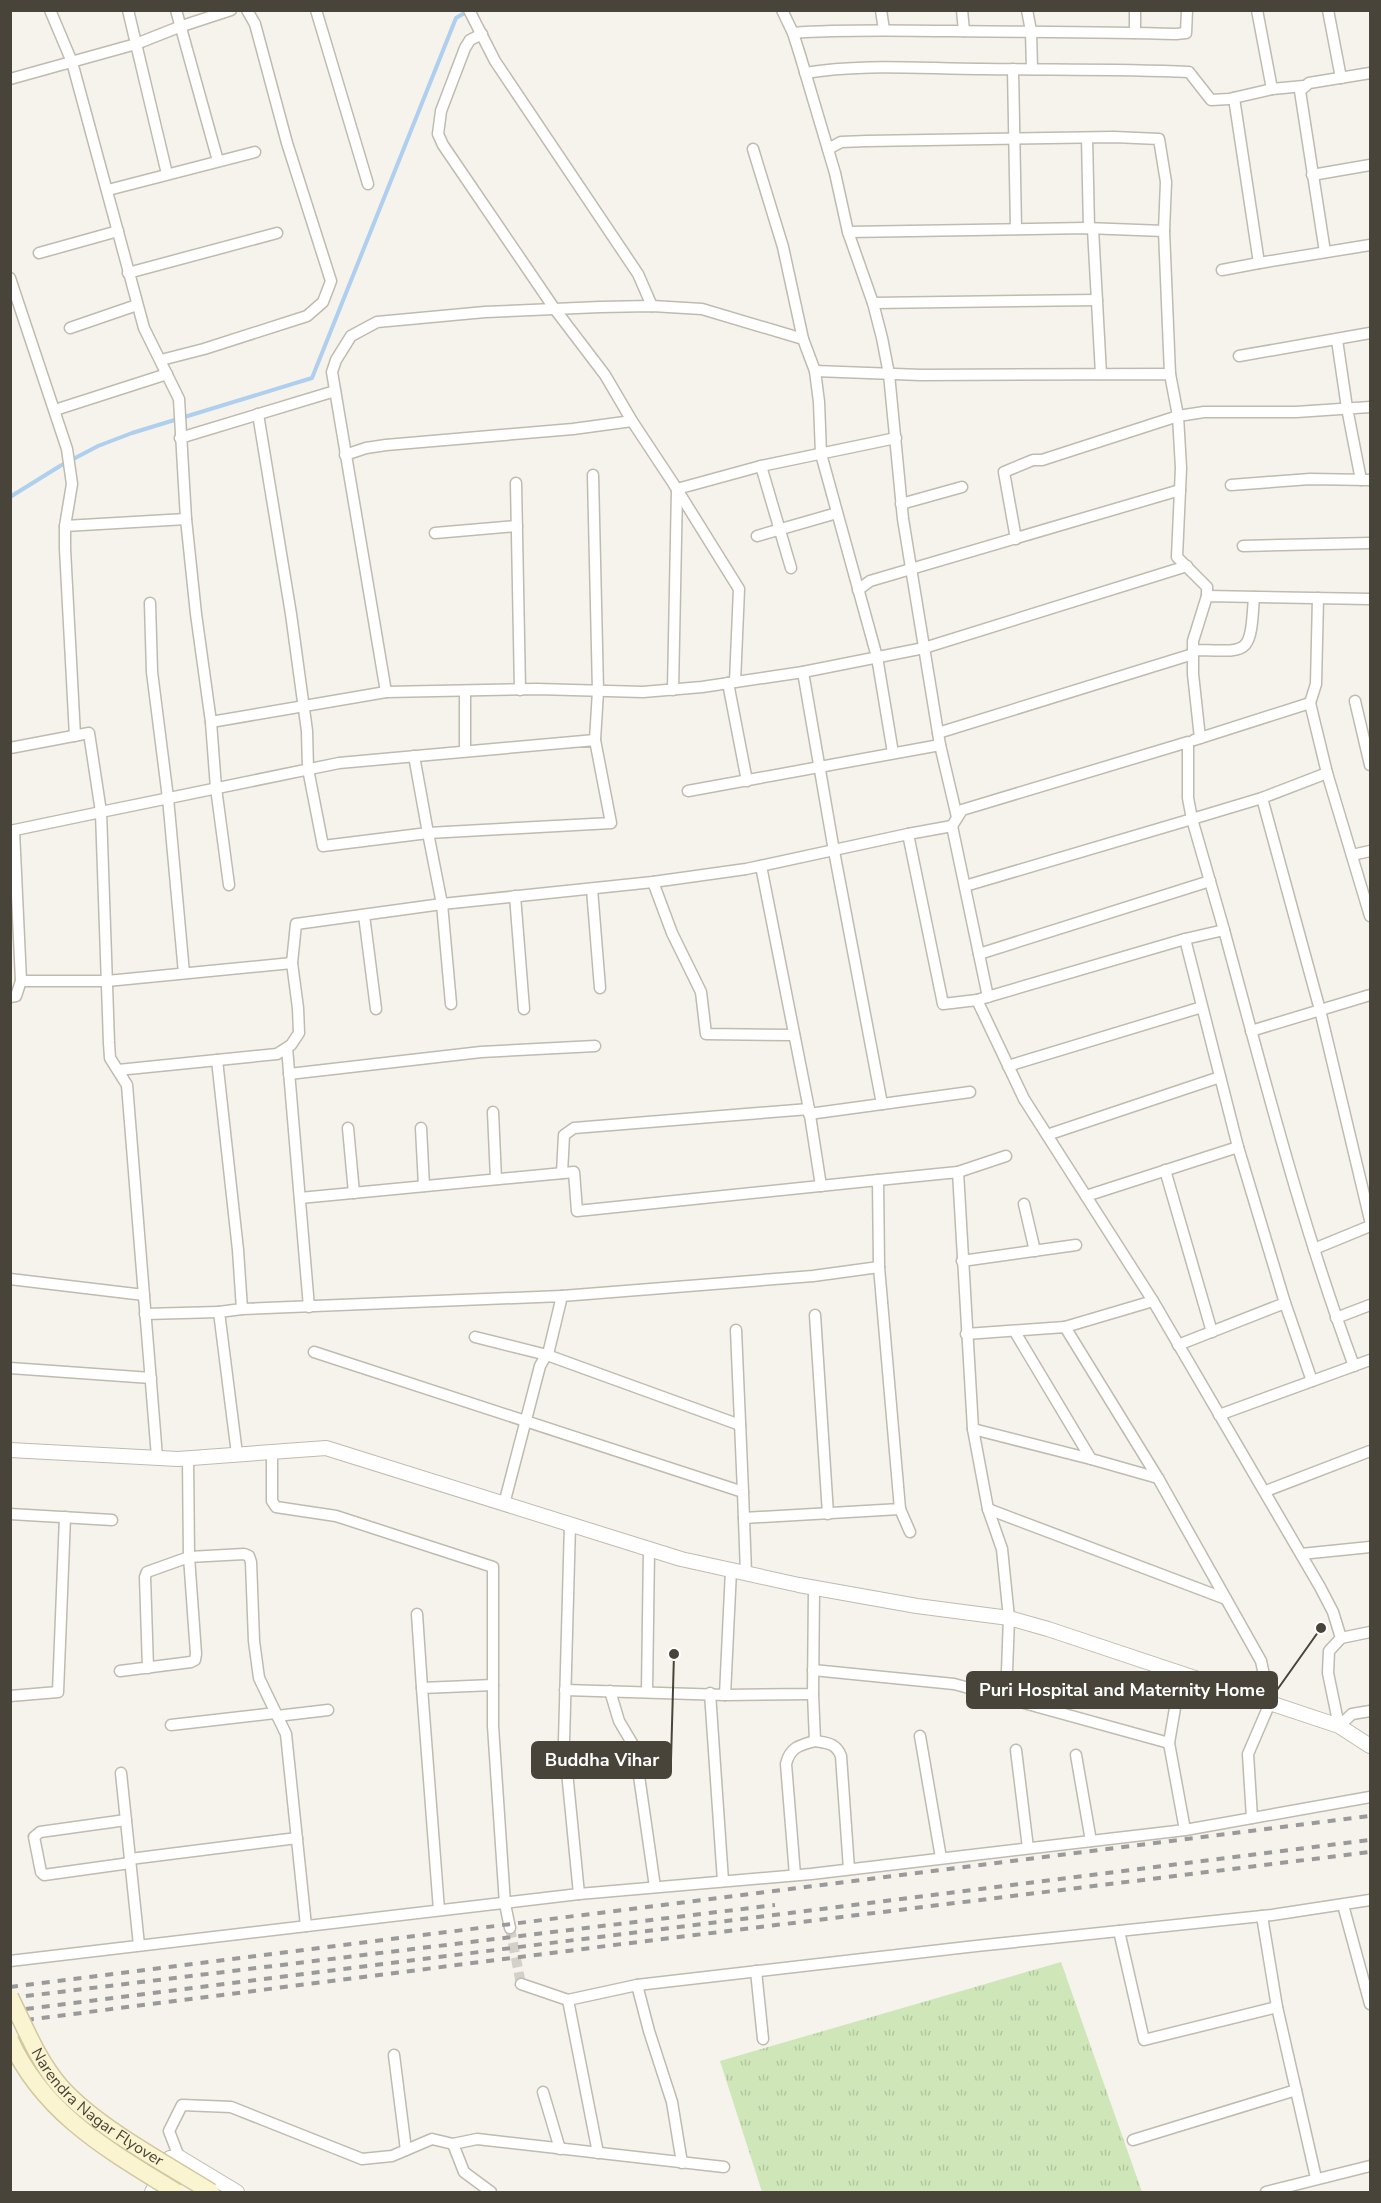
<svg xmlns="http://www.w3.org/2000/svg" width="1381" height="2203" font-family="'Nunito Sans',sans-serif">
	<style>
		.grass { fill: url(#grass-tufts) }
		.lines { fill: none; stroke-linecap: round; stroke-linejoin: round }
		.stream { stroke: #aecfed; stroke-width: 4 }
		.minor-tunnel { stroke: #d3d0c8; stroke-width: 10; stroke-dasharray: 10 5; stroke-linecap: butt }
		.minor-casing { stroke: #c0bbaf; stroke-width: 13 }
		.tertiary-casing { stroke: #c0bbaf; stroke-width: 16 }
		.minor { stroke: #fff; stroke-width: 10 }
		.tertiary { stroke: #fff; stroke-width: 14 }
		.rail { stroke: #9a9a9a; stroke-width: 4; stroke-dasharray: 8 8; stroke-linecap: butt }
		.secondary-bridge-casing { stroke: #d1c89f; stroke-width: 19; stroke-linecap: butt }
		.secondary-bridge { stroke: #fbf4d0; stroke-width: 16 }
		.labels { text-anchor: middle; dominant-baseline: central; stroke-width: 4.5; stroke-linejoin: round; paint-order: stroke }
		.street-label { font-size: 16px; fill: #49443a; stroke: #fff }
		.leader { fill: none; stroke: #49443a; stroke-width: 2 }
		.callout-dot { fill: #49443a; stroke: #fff; stroke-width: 2 }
		.callout { fill: #49443a; stroke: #49443a; stroke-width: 2 }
		.callout-label { font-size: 18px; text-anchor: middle; font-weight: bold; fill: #fff }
	</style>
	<defs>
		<pattern id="grass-tufts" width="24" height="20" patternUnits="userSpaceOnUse" patternTransform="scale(1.5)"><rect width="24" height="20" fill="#cee6b8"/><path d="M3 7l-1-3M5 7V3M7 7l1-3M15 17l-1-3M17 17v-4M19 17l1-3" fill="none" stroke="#b2c69f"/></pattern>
	</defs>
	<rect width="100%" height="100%" fill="#f5f3ec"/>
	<path class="grass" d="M1061 1962 1142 2192H762L720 2061Z"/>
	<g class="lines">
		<path class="stream" d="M10 497 60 466 98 446 132 433 312 378 456 18 468 11"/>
		<path class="minor-tunnel" d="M510 1928 521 1984"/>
		<g class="minor-casing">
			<g id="minor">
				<path d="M50 10 72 62 144 328 179 399 186 519 196 614 211 722 216 788 229 885"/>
				<path d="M128 10 167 174"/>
				<path d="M176 10 218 161"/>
				<path d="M316 10 368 184"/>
				<path d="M469 10 495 61 638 274 652 306"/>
				<path d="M782 10 793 33 800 55 835 173 848 232 873 303 882 338 889 374 903 519 940 745 957 817"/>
				<path d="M881 10 884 30"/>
				<path d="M962 10 964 31"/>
				<path d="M1027 10 1031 31 1032 69"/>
				<path d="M1257 10 1272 89"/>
				<path d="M1328 10 1341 78"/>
				<path d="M793 33C847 29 899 31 953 31 1027 32 1102 32 1176 34L1186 33 1187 10"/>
				<path d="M1135 33V10"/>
				<path d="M482 34 470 40 465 48 441 111 438 134 443 145 554 308 605 375 632 421 673 483 739 589 735 682"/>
				<path d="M1013 69 1016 229"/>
				<path d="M805 73C863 63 924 69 983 69 1052 70 1121 69 1189 72L1211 100 1229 99 1272 89 1304 86"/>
				<path d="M10 79 136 44 179 27 231 10"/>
				<path d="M1234 98 1259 263 1370 245"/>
				<path d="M1087 138 1089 228"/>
				<path d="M753 149 783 247 803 339"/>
				<path d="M828 149 841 142 867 141 1114 137 1159 139 1166 182 1164 231 1170 374"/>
				<path d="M1312 175 1370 165"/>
				<path d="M108 190 255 152"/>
				<path d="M1093 229 1101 374"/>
				<path d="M848 232 1086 228 1164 231"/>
				<path d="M1325 252 1300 91 1309 83 1370 73"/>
				<path d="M39 253 118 231"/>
				<path d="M1222 270 1259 263"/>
				<path d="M128 273 277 233"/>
				<path d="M10 278 67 449 72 484 65 526V549L75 736"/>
				<path d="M873 303 1097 300"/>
				<path d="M70 328 137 305"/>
				<path d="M1337 340 1347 408 1361 480"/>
				<path d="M1239 356 1370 333"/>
				<path d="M161 360 204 349 307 316 323 302 331 281 287 143 255 24 247 10"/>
				<path d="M815 371 921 375 1170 374 1178 416 1042 460H1033L1004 472 1016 539"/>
				<path d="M55 410 167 374"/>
				<path d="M258 414 291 614 307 731 308 769 323 846 428 833 414 756"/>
				<path d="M180 438 335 391"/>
				<path d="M345 455 366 448 386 445 573 429 632 421"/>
				<path d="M761 466 791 568"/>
				<path d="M593 475 598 691 595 740"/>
				<path d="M516 483 520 690"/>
				<path d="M1231 485 1310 479 1370 480"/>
				<path d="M677 489 761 466 896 438"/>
				<path d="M901 504 962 487"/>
				<path d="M65 526 186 519"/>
				<path d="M435 533 517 526"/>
				<path d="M757 536 837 513"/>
				<path d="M1243 546 1370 543"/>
				<path d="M858 590 870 581 1180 490"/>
				<path d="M1207 596V587L1177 557 1181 468 1178 416 1204 412H1296L1370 407"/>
				<path d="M150 603 152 672 168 798 184 973"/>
				<path d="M1193 650C1250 651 1250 657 1254 597"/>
				<path d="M803 672 834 851 882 1104"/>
				<path d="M728 683 747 781"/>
				<path d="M673 690 677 489"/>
				<path d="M386 692 332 372 336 360 351 336 377 322 485 312 600 307 652 306 702 309 803 339 815 371 819 402 821 454 877 657 893 753"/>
				<path d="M465 692V751"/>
				<path d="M1355 701 1370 765"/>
				<path d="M1310 703 1316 684 1318 598"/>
				<path d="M211 722 386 692 537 689 643 692 702 687 803 672 924 648 1187 566"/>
				<path d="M938 733 1193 654"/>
				<path d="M1200 738 1193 674V641L1207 596 1370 599"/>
				<path d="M1194 740 1310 703 1327 773"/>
				<path d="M10 748 89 733 101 812 339 763 595 740 611 823 428 833 442 904 296 924 292 963 298 1008 299 1033 291 1045 277 1054 118 1070"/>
				<path d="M688 791 940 745"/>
				<path d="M952 826 962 810 1188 742V798L1192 819 965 886"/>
				<path d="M10 831 101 812 109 1043 110 1058 127 1085 157 1457"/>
				<path d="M14 831 21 981H107L292 963"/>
				<path d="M908 834 952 826 988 997"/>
				<path d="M1352 855 1370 851"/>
				<path d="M761 866 809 1109"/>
				<path d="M653 882 672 933 701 992 706 1034 794 1035"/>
				<path d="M592 889 600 988"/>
				<path d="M515 896 524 1009"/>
				<path d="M364 915 376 1009"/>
				<path d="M1370 916 1327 773 1262 798 1320 1010 1370 1220"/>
				<path d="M1224 930 1192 819 1262 798"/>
				<path d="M1185 939 1224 930C1264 1077 1301 1223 1354 1366"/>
				<path d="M979 954 1210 881"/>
				<path d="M10 997 16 996 21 981"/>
				<path d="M977 1000 1185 939 1238 1147 1086 1196"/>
				<path d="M451 1004 442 904 653 882 746 869 908 834 943 1004 977 1000 1024 1099 1153 1301 1320 1587 1333 1612 1341 1638 1329 1651 1328 1673 1339 1726 1352 1714 1370 1711"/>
				<path d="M1251 1031 1370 995"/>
				<path d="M287 1048 309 1307"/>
				<path d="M217 1060 238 1250 242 1309 219 1312 237 1454"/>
				<path d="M1008 1066 1202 1007"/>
				<path d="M289 1074 481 1052 595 1046"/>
				<path d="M493 1112 496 1179"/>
				<path d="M809 1114 970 1092"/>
				<path d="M348 1128 354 1193"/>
				<path d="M421 1128 424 1186"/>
				<path d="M1047 1135 1220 1077"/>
				<path d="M1238 1147 1285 1303 1312 1381"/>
				<path d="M1165 1170 1212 1332"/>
				<path d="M958 1172 1006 1156"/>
				<path d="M562 1173 564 1135 574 1128 809 1109 821 1186"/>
				<path d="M300 1198 574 1172 577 1211 878 1180 879 1267 813 1276 562 1296"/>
				<path d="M1024 1204 1035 1251"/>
				<path d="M1314 1249 1370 1226"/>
				<path d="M962 1261 1076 1245"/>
				<path d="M10 1279 144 1295"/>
				<path d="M242 1309 562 1296 549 1350 540 1366 504 1504"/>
				<path d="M145 1314 219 1312"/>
				<path d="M815 1315 828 1514"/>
				<path d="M1336 1318 1370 1305"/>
				<path d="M1065 1327 1153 1301"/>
				<path d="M736 1330 743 1492"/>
				<path d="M1015 1332 1091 1459 1158 1478"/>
				<path d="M966 1334 1065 1327 1158 1478 1261 1661 1270 1703 1248 1754 1252 1818"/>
				<path d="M475 1337 547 1355 740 1425"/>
				<path d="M1178 1345 1285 1303"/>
				<path d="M314 1352 743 1492 746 1573"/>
				<path d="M10 1368 151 1378"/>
				<path d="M1219 1415 1370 1360"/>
				<path d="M973 1429 1091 1459"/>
				<path d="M272 1452V1501L276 1507 336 1516 493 1567V1726L505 1904 510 1928"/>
				<path d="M188 1458 189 1557 244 1554 249 1556 251 1562 254 1641 259 1678 286 1734 306 1926"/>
				<path d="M1266 1491 1370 1451"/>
				<path d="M900 1509 910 1532"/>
				<path d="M988 1509 1226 1599"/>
				<path d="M10 1514 112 1520"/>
				<path d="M744 1518 900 1509 879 1267"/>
				<path d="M1301 1554 1370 1547"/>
				<path d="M417 1614 422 1688"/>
				<path d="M1341 1638 1370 1632"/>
				<path d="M813 1670 954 1684 1006 1698 1009 1618 1002 1549 988 1509 973 1429 958 1172 878 1180"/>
				<path d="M120 1671 191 1662 195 1660 196 1654 189 1557 147 1572 145 1577 148 1668"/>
				<path d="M565 1690 725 1695 813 1694 814 1588"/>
				<path d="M610 1691 619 1721 635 1748 655 1887"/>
				<path d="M647 1691 649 1549"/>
				<path d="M710 1693 723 1881"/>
				<path d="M725 1695 731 1570"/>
				<path d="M10 1696 58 1692 65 1517"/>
				<path d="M1006 1698 1169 1743 1181 1673"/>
				<path d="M277 1716 328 1710"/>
				<path d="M171 1725 275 1713"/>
				<path d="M920 1736 941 1858"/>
				<path d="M815 1741C827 1743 836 1743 841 1756L849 1869"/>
				<path d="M1016 1750 1028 1848"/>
				<path d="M1076 1755 1091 1841"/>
				<path d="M121 1773 139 1945"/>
				<path d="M126 1820 40 1832 34 1837 41 1872 44 1875 130 1863"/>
				<path d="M1185 1830 1370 1797"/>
				<path d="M130 1859 297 1838"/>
				<path d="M795 1875 786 1764C790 1747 800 1745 815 1741L813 1694"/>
				<path d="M579 1894 811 1874 1185 1830 1169 1743"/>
				<path d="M1343 1905 1370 2004"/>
				<path d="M439 1910 422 1688 493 1685"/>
				<path d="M1262 1916 1277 2007 1316 2178"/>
				<path d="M1119 1931 1144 2040 1277 2007"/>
				<path d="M10 1961 579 1894 564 1741 570 1524"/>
				<path d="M756 1971 763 2039"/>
				<path d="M521 1984 568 2000"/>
				<path d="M637 1985 976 1946 1272 1915 1370 1900"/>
				<path d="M394 2055 406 2150"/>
				<path d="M543 2092 560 2149"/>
				<path d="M1133 2140 1296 2090"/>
				<path d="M453 2144 477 2139 724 2167"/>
				<path d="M598 2153 568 2000 637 1985 649 2031 672 2102 682 2163"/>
				<path d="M179 2157 169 2131 182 2105 231 2107 362 2159 392 2156 432 2139 453 2144 464 2172 491 2192"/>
				<path d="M1266 2192 1370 2166"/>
			</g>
		</g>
		<g class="tertiary-casing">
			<g id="tertiary">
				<path d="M10 1450 178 1459 326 1448 681 1559 799 1585 917 1606 1009 1618 1048 1629 1339 1726 1370 1746"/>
				<path d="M152 2192 170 2158 179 2157 237 2192"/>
			</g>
		</g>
		<use href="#minor" class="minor"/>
		<use href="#tertiary" class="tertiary"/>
		<g class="rail">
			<path d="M10 1987 1370 1816"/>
			<path d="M10 1998 775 1905"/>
			<path d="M10 2011 1370 1840"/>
			<path d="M10 2022 614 1945 1370 1852"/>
		</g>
		<g class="secondary-bridge-casing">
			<g id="secondary-bridge">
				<path id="s1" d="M10 1997C25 2027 38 2061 60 2086 96 2127 165 2163 211 2192"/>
				<path d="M10 2040C44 2115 110 2151 176 2192"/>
			</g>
		</g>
		<use href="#secondary-bridge" class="secondary-bridge"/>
	</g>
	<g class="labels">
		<g class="street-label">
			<text stroke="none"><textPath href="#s1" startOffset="144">Narendra Nagar Flyover</textPath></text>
		</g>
	</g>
	<path class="leader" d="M1321 1628L1277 1690M674 1654L671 1760"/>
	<g class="callout-dot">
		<circle cx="1321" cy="1628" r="6"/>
		<circle cx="674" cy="1654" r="6"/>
	</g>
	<g class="callout">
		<rect x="967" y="1672" width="310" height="36" rx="6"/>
		<rect x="532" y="1742" width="139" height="36" rx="6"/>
	</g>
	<g class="callout-label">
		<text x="1122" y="1696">Puri Hospital and Maternity Home</text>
		<text x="602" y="1766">Buddha Vihar</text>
	</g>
	<rect width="1381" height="2203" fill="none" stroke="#49443a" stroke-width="24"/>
</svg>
